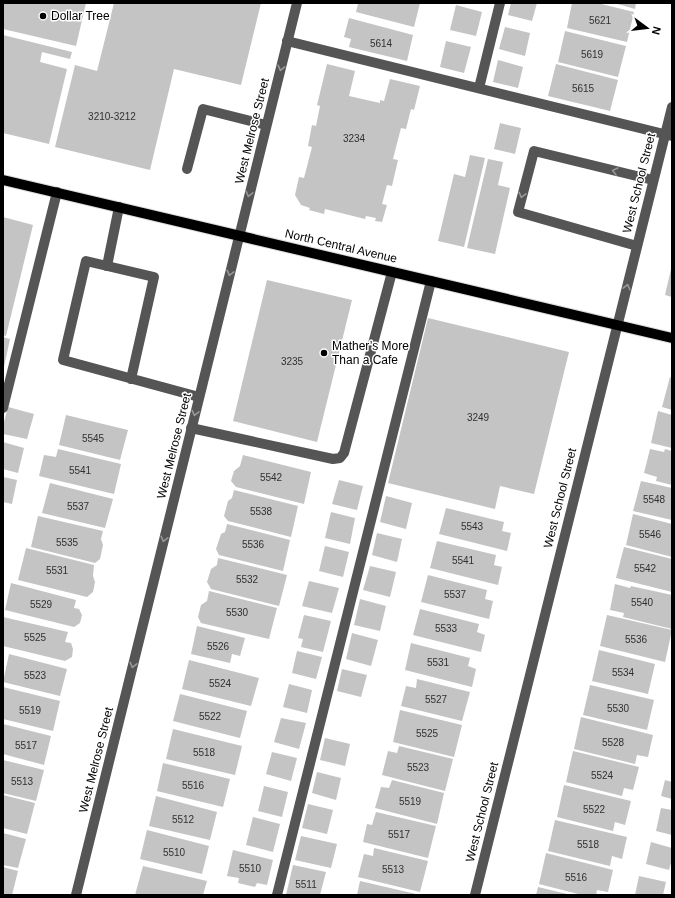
<svg xmlns="http://www.w3.org/2000/svg" width="675" height="898" font-family="Arial,sans-serif">
	<style>
		.building { fill: #c4c4c4 }
		.lines { fill: none; stroke-linecap: round; stroke-linejoin: round }
		.major-casing { stroke: #dbdbdb; stroke-width: 12 }
		.minor { stroke: #555; stroke-width: 10 }
		.major { stroke: #000; stroke-width: 10 }
		.oneway { stroke: #999 }
		.poi-dot { fill: #000; stroke: #fff; stroke-width: 1.5 }
		.labels { text-anchor: middle; dominant-baseline: central; stroke-width: 3; stroke-linejoin: round; paint-order: stroke }
		.number-label { font-size: 10px; fill: #313131 }
		.poi-label { font-size: 12px; fill: #000; stroke: #fff; text-anchor: start }
		.street-label { font-size: 12px; fill: #000; stroke: #fff }
	</style>
	<rect width="100%" height="100%" fill="#fff"/>
	<g class="building">
		<path d="M3 3H86L76 46 3 29Z"/>
		<path d="M114 3H261L241 85 174 69 150 170 55 147 75 65 97 71Z"/>
		<path d="M355 3H420L414 27 356 12 358 4Z"/>
		<path d="M511 3H537L532 21 508 15Z"/>
		<path d="M572 3H597L634 12 627 42 567 28Z"/>
		<path d="M614 3H636L635 9Z"/>
		<path d="M456 5 482 12 476 36 450 30Z"/>
		<path d="M349 18 413 35 407 61 349 47 351 39 344 37Z"/>
		<path d="M505 27 530 33 525 56 499 49Z"/>
		<path d="M565 31 626 46 618 77 558 62Z"/>
		<path d="M3 35 72 52 70 59 42 52 40 62 67 69 49 144 3 133Z"/>
		<path d="M446 41 471 47 464 73 440 67Z"/>
		<path d="M498 60 523 67 518 88 493 82Z"/>
		<path d="M327 64 355 71 349 96 380 103V100L384 101 390 79 420 86 414 110 411 109 406 129 401 128 393 159 398 160 392 186 387 185 382 204 387 205 382 222 375 221 376 218 366 216 365 219 325 209 324 214 309 210 310 208 301 205 295 195 299 177 304 178 312 147 308 146 312 125 316 126 320 106 317 105Z"/>
		<path d="M556 64 618 80 610 111 548 96Z"/>
		<path d="M500 123 521 128 515 154 494 149Z"/>
		<path d="M470 155 485 158 464 247 438 241 454 174 465 177Z"/>
		<path d="M488 159 503 162 498 185 510 188 495 254 467 248Z"/>
		<path d="M3 217 33 225 6 336 3 335Z"/>
		<path d="M671 269H672V297L665 295Z"/>
		<path d="M267 280 352 300 317 442 233 421Z"/>
		<path d="M428 318 569 352 534 494 500 486 495 509 388 483Z"/>
		<path d="M3 337 10 339 4 367H3Z"/>
		<path d="M670 377 672 378V410L662 407Z"/>
		<path d="M8 407 34 414 27 439 3 434V426Z"/>
		<path d="M658 411 672 415V448L651 443Z"/>
		<path d="M66 415 128 430 120 460 59 445Z"/>
		<path d="M3 442 24 448 18 473 3 469Z"/>
		<path d="M58 449 121 464 114 494 39 476 44 455 56 457Z"/>
		<path d="M650 449 664 452 665 449 672 451V485L656 481 657 477 644 473Z"/>
		<path d="M243 455 311 472 304 504 236 487 231 481 234 471 240 466Z"/>
		<path d="M3 477 17 480 12 504 3 502Z"/>
		<path d="M339 480 363 486 357 510 332 504Z"/>
		<path d="M641 481 672 488V520L633 511Z"/>
		<path d="M50 483 113 499 105 528 42 513Z"/>
		<path d="M234 490 298 506 291 537 228 521 224 516 228 501 232 498Z"/>
		<path d="M386 496 412 503 406 529 380 522Z"/>
		<path d="M446 508 504 522 502 531 511 533 507 551 439 534Z"/>
		<path d="M331 512 355 518 350 544 325 538Z"/>
		<path d="M633 514 672 524V557L626 545Z"/>
		<path d="M38 516 103 531 101 539 103 545 100 559 95 563 31 547Z"/>
		<path d="M227 524 290 540 283 571 219 555 216 549 221 534 225 532Z"/>
		<path d="M377 533 402 539 397 562 372 555Z"/>
		<path d="M437 541 496 555 494 565 502 567 498 585 430 568Z"/>
		<path d="M325 546 349 552 343 577 319 571Z"/>
		<path d="M624 547 672 559V592L616 578Z"/>
		<path d="M26 548 94 565 93 576 95 582 93 592 87 597 18 580Z"/>
		<path d="M218 558 287 575 279 606 211 589 207 582 211 569 217 565Z"/>
		<path d="M370 566 396 572 390 597 363 590Z"/>
		<path d="M428 575 487 590 485 599 493 601 489 619 421 602Z"/>
		<path d="M309 581 339 588 332 613 302 606Z"/>
		<path d="M11 583 76 600 74 608 79 609 82 615 80 623 74 627 5 610Z"/>
		<path d="M615 584 630 588 631 586 672 595V629L623 617 624 613 610 610Z"/>
		<path d="M209 591 277 608 269 639 201 623 198 617 201 605 207 601Z"/>
		<path d="M360 599 386 606 380 631 354 625Z"/>
		<path d="M420 609 479 624 477 632 485 635 481 652 413 635Z"/>
		<path d="M304 615 331 621 323 652 301 647 303 639 298 638Z"/>
		<path d="M607 615 672 630 665 662 600 646Z"/>
		<path d="M3 617 68 632 65 642 71 643 73 649 72 657 65 661 3 646Z"/>
		<path d="M197 626 245 638 240 656 232 654 230 663 191 654Z"/>
		<path d="M352 633 378 640 371 666 346 659Z"/>
		<path d="M411 643 470 658 468 666 476 669 472 687 405 670Z"/>
		<path d="M599 650 655 664 648 694 592 681Z"/>
		<path d="M297 651 322 657 316 679 292 673Z"/>
		<path d="M9 654 67 669 60 696 3 682Z"/>
		<path d="M189 660 259 678 251 706 182 689Z"/>
		<path d="M342 669 367 675 361 697 337 691Z"/>
		<path d="M417 679 470 692 462 721 401 706 406 686 416 688Z"/>
		<path d="M289 684 312 690 307 713 283 707Z"/>
		<path d="M590 685 654 700 647 730 583 715Z"/>
		<path d="M3 687 60 701 53 731 3 719Z"/>
		<path d="M180 694 247 711 240 738 173 721Z"/>
		<path d="M400 710 462 725 454 757 393 742Z"/>
		<path d="M581 717 653 735 648 757 637 755 635 764 574 749Z"/>
		<path d="M281 718 306 723 299 749 274 742Z"/>
		<path d="M3 724 51 736 44 765 3 754Z"/>
		<path d="M173 729 242 746 235 775 166 759Z"/>
		<path d="M325 738 350 744 345 766 320 760Z"/>
		<path d="M399 746 453 759 445 791 382 775 388 751 397 753Z"/>
		<path d="M573 751 639 767 633 790 624 788 622 796 566 782Z"/>
		<path d="M272 752 297 758 291 781 266 774Z"/>
		<path d="M3 760 44 770 36 801 3 793Z"/>
		<path d="M163 763 230 779 223 807 157 791Z"/>
		<path d="M317 772 341 778 336 800 312 793Z"/>
		<path d="M392 780 444 793 437 824 375 808 381 787 389 788Z"/>
		<path d="M665 780 672 782V799L661 796Z"/>
		<path d="M564 785 631 801 625 825 615 822 613 831 557 817Z"/>
		<path d="M264 786 288 792 282 817 258 811Z"/>
		<path d="M3 795 35 803 27 834 3 828Z"/>
		<path d="M156 796 217 812 210 840 149 826Z"/>
		<path d="M308 804 333 810 327 834 302 828Z"/>
		<path d="M661 808 672 810V835L656 831Z"/>
		<path d="M376 812 436 826 428 858 363 842 367 824 372 825Z"/>
		<path d="M253 817 280 824 273 852 246 845Z"/>
		<path d="M555 820 627 837 622 859 612 856 610 866 548 851Z"/>
		<path d="M147 830 209 846 202 874 140 859Z"/>
		<path d="M3 833 26 839 18 868 3 865Z"/>
		<path d="M301 836 337 844 331 868 295 860Z"/>
		<path d="M651 842 672 848V859L669 870 646 864Z"/>
		<path d="M374 848 428 861 420 892 358 877 364 854 373 856Z"/>
		<path d="M233 850 273 860 267 885 257 883 255 887 238 883 239 878 227 876Z"/>
		<path d="M546 853 613 870 608 892 597 890 596 895H582L539 884Z"/>
		<path d="M293 865 326 872 320 895H286Z"/>
		<path d="M143 866 207 881 203 895H135Z"/>
		<path d="M3 867 18 871 12 895H3Z"/>
		<path d="M639 876 666 882 663 895H635Z"/>
		<path d="M360 881 416 894V895H357Z"/>
		<path d="M538 887 567 894V895H536Z"/>
	</g>
	<g class="lines">
		<g class="major-casing">
			<path id="major" d="M3 180 672 338"/>
		</g>
		<g class="minor">
			<path d="M287 41 672 136"/>
			<path d="M479 88 500 3"/>
			<path d="M187 169 203 109 266 125"/>
			<path d="M637 246 518 212 534 151 653 180"/>
			<path d="M107 266 119 207"/>
			<path d="M131 379 154 277 86 261 63 360 199 397"/>
			<path d="M3 408 57 192"/>
			<path d="M191 428 333 459 340 458 344 453 392 272"/>
			<path d="M76 895 297 3"/>
			<path d="M277 895 431 281"/>
			<path d="M475 895 672 107"/>
		</g>
		<use href="#major" class="major"/>
	</g>
	<defs><path id="oneway-chevron" d="M-2-3.5L2.5 0L-2 3.5" fill="none" stroke-width="1.6" stroke-linecap="round" stroke-linejoin="round"/></defs>
	<g class="oneway">
		<use href="#oneway-chevron" transform="translate(281 68) rotate(104)"/>
		<use href="#oneway-chevron" transform="translate(615 171) rotate(-166)"/>
		<use href="#oneway-chevron" transform="translate(249 194) rotate(104)"/>
		<use href="#oneway-chevron" transform="translate(522 195) rotate(104)"/>
		<use href="#oneway-chevron" transform="translate(230 273) rotate(104)"/>
		<use href="#oneway-chevron" transform="translate(627 287) rotate(-76)"/>
		<use href="#oneway-chevron" transform="translate(195 413) rotate(103)"/>
		<use href="#oneway-chevron" transform="translate(164 539) rotate(104)"/>
		<use href="#oneway-chevron" transform="translate(133 665) rotate(104)"/>
	</g>
	<g class="poi-dot">
		<circle cx="43" cy="16" r="4"/>
		<circle cx="324" cy="353" r="4"/>
	</g>
	<g class="labels">
		<g class="number-label">
			<text x="600" y="20">5621</text>
			<text x="381" y="43">5614</text>
			<text x="592" y="54">5619</text>
			<text x="583" y="88">5615</text>
			<text x="112" y="116">3210-3212</text>
			<text x="354" y="138">3234</text>
			<text x="292" y="361">3235</text>
			<text x="478" y="417">3249</text>
			<text x="93" y="438">5545</text>
			<text x="80" y="470">5541</text>
			<text x="271" y="477">5542</text>
			<text x="654" y="499">5548</text>
			<text x="78" y="506">5537</text>
			<text x="261" y="511">5538</text>
			<text x="472" y="526">5543</text>
			<text x="650" y="534">5546</text>
			<text x="67" y="542">5535</text>
			<text x="253" y="544">5536</text>
			<text x="463" y="560">5541</text>
			<text x="645" y="568">5542</text>
			<text x="57" y="570">5531</text>
			<text x="247" y="579">5532</text>
			<text x="455" y="594">5537</text>
			<text x="642" y="602">5540</text>
			<text x="41" y="604">5529</text>
			<text x="237" y="612">5530</text>
			<text x="446" y="628">5533</text>
			<text x="35" y="637">5525</text>
			<text x="636" y="639">5536</text>
			<text x="218" y="646">5526</text>
			<text x="438" y="662">5531</text>
			<text x="623" y="672">5534</text>
			<text x="35" y="675">5523</text>
			<text x="220" y="683">5524</text>
			<text x="436" y="699">5527</text>
			<text x="618" y="708">5530</text>
			<text x="30" y="710">5519</text>
			<text x="210" y="716">5522</text>
			<text x="427" y="733">5525</text>
			<text x="613" y="742">5528</text>
			<text x="26" y="745">5517</text>
			<text x="204" y="752">5518</text>
			<text x="418" y="767">5523</text>
			<text x="602" y="775">5524</text>
			<text x="22" y="781">5513</text>
			<text x="193" y="785">5516</text>
			<text x="410" y="801">5519</text>
			<text x="594" y="809">5522</text>
			<text x="183" y="819">5512</text>
			<text x="399" y="834">5517</text>
			<text x="588" y="844">5518</text>
			<text x="174" y="852">5510</text>
			<text x="250" y="868">5510</text>
			<text x="393" y="869">5513</text>
			<text x="576" y="877">5516</text>
			<text x="306" y="884">5511</text>
		</g>
		<g class="poi-label">
			<text x="51" y="16">Dollar Tree</text>
			<text x="332" y="346">Mather’s More<tspan x="332" dy="14">Than a Cafe</tspan></text>
		</g>
		<g class="street-label">
			<text transform="translate(252 131) rotate(-76)">West Melrose Street</text>
			<text transform="translate(639 183) rotate(-76)">West School Street</text>
			<text transform="translate(341 246) rotate(13)">North Central Avenue</text>
			<text transform="translate(174 446) rotate(-76)">West Melrose Street</text>
			<text transform="translate(560 498) rotate(-76)">West School Street</text>
			<text transform="translate(96 760) rotate(-76)">West Melrose Street</text>
			<text transform="translate(482 812) rotate(-76)">West School Street</text>
		</g>
	</g>
	<rect width="675" height="898" fill="none" stroke="#000000" stroke-width="8"/>
	<g transform="translate(647 28) rotate(105)" stroke="#ffffff" stroke-width="3" paint-order="stroke">
	<path d="M0-3L7 15L0 10L-7 15Z" fill="#000000"/>
	<text y="-6" font-size="11" font-weight="bold" text-anchor="middle" fill="#000000">N</text>
	</g>
</svg>
